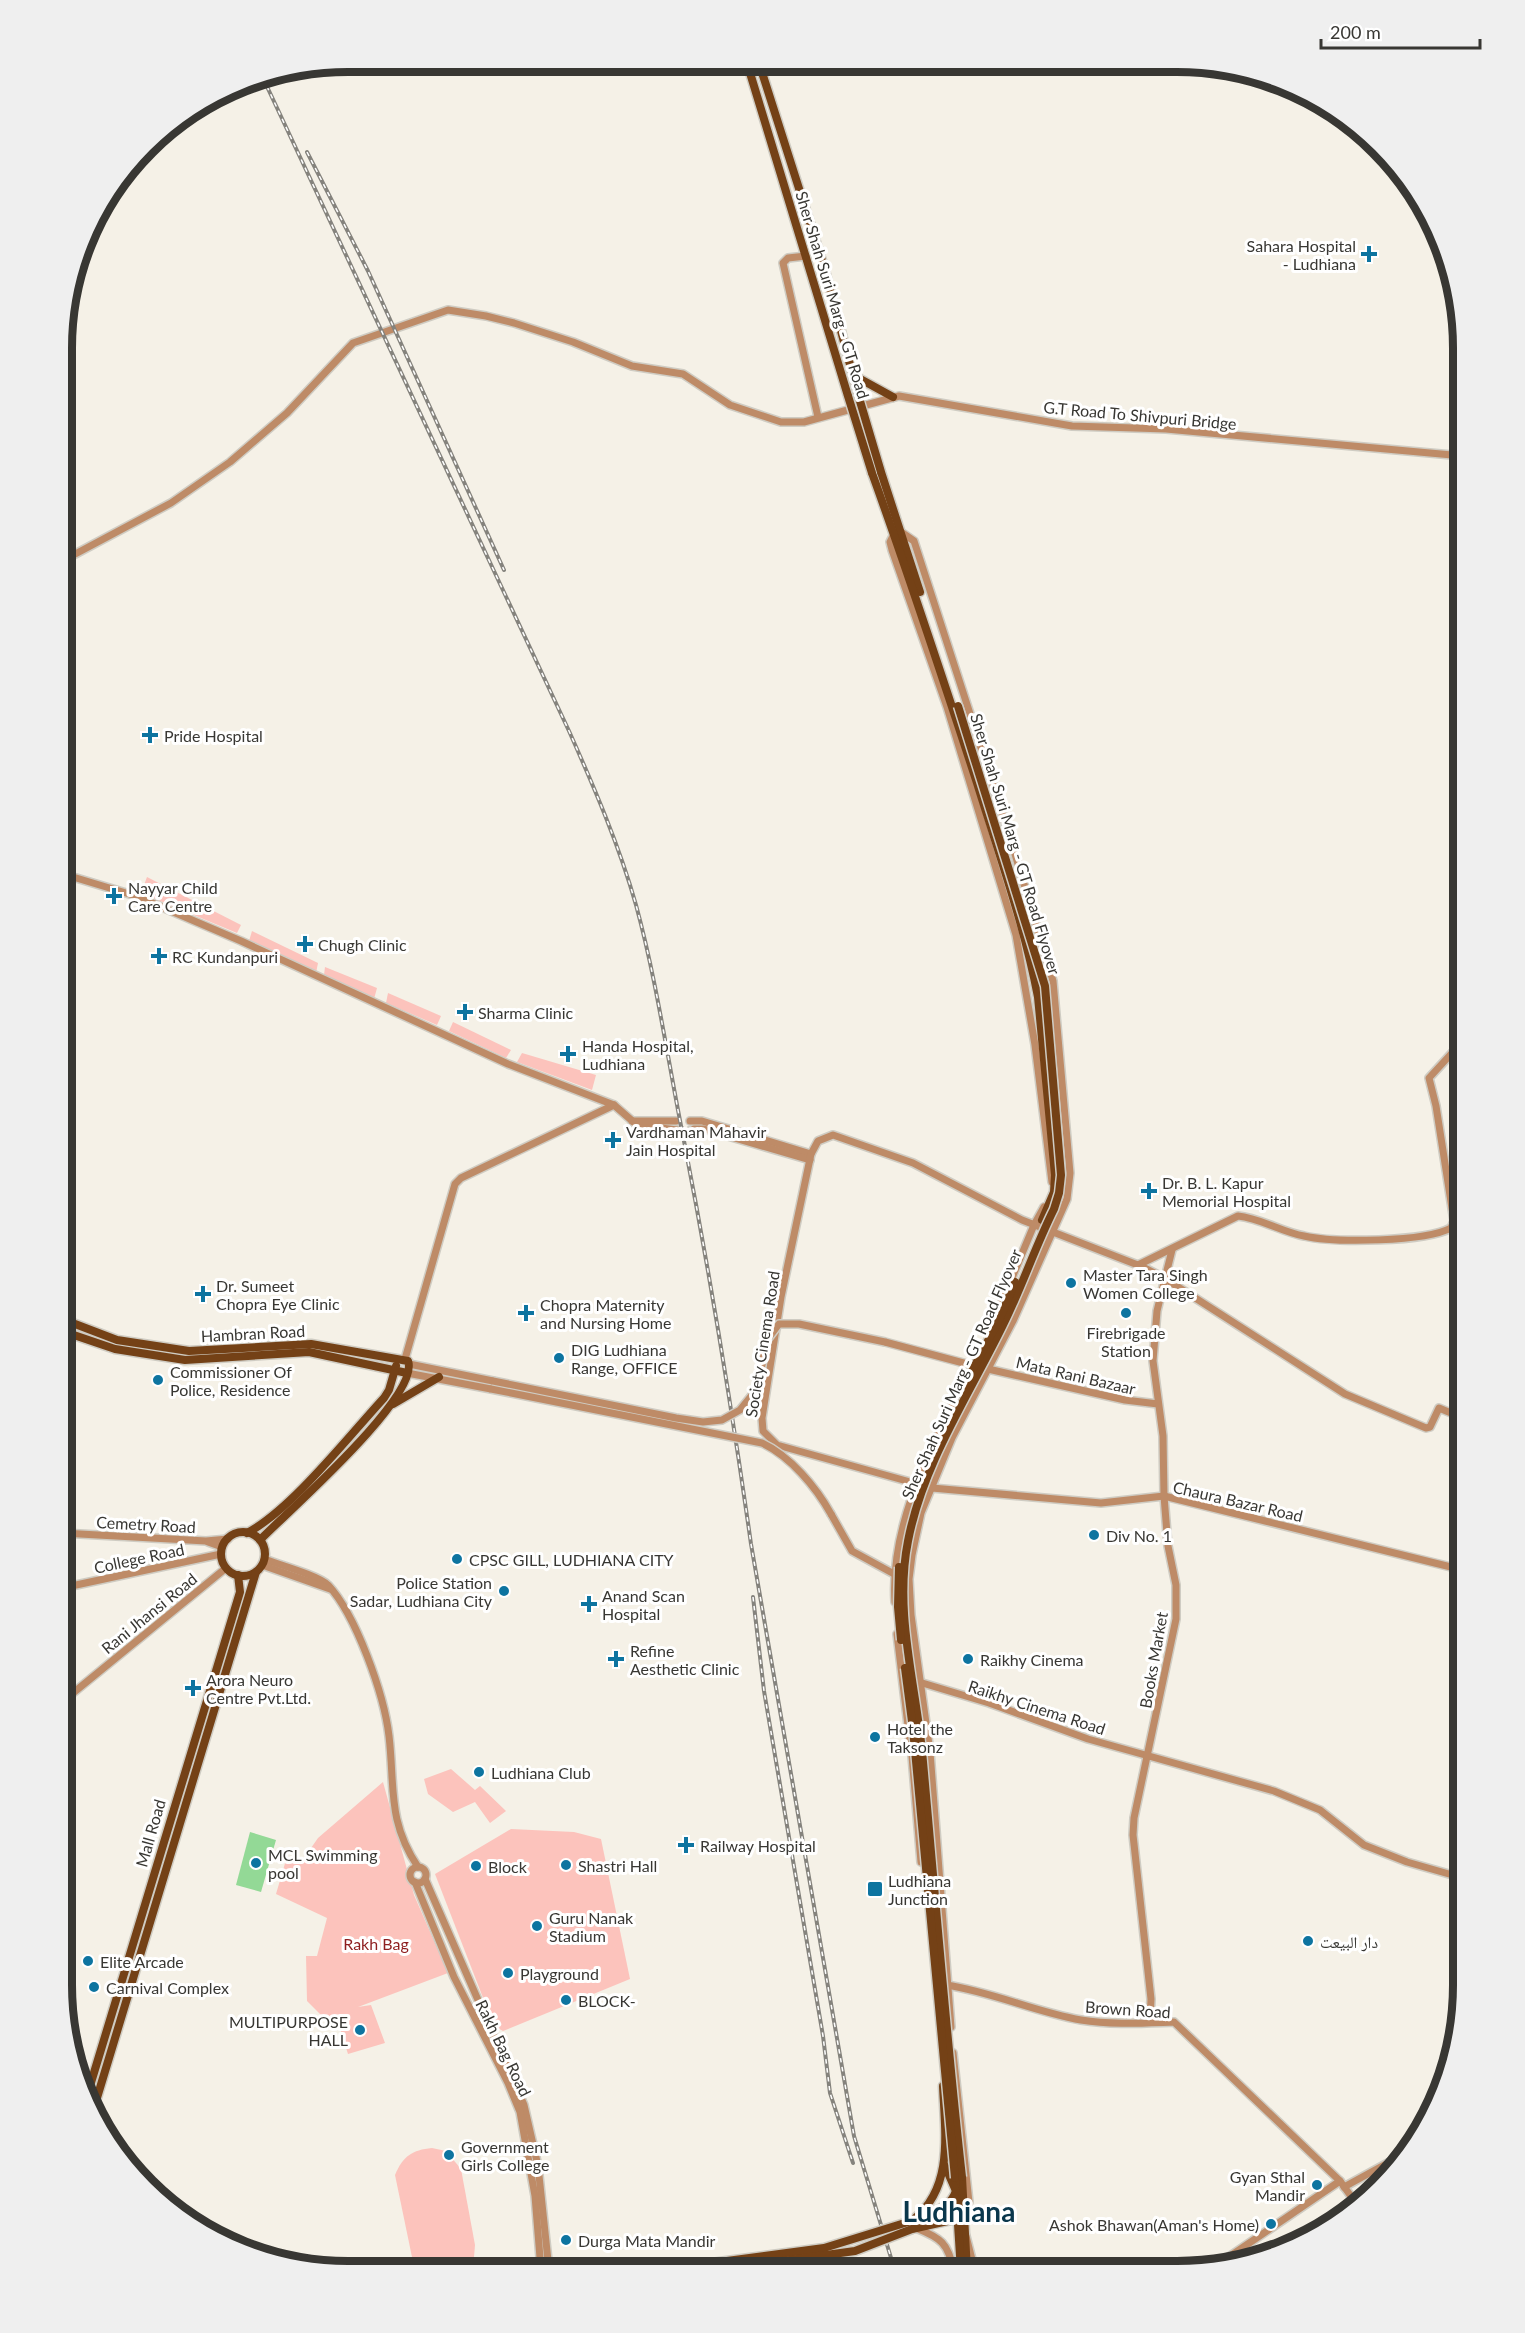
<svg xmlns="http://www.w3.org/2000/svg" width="1525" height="2333" font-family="Lato,'Noto Naskh Arabic',sans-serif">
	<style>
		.green { fill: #fcc3bc }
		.water { fill: #93d996 }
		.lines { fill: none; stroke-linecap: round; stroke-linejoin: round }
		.minor-tunnel { stroke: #cfccc3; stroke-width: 7; stroke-dasharray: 7 3.5; stroke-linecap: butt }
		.minor-casing { stroke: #cfccc3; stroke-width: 10 }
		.major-casing { stroke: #cfccc3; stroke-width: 11 }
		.minor { stroke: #be8b67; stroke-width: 7 }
		.major { stroke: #744116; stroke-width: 8 }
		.rail-casing { stroke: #85837d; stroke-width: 4 }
		.rail { stroke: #fff; stroke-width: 1.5; stroke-dasharray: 4.5; stroke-linecap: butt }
		.minor-bridge-casing { stroke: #cfccc3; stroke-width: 10; stroke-linecap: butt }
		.major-bridge-casing { stroke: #cfccc3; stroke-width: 11; stroke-linecap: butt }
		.minor-bridge { stroke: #be8b67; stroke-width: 7 }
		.major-bridge { stroke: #744116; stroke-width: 8 }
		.poi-dot { fill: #0d74a0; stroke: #fff; stroke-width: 2 }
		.labels { text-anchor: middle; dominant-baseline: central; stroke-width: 6; stroke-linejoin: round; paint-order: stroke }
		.poi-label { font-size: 16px; fill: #383733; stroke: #fff; text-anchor: start }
		.street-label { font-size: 16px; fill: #383733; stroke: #fff }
		.park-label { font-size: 16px; fill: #8e1e1f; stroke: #fff }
		.town-label { font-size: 28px; font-weight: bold; fill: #0a374c; stroke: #fff }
		.rim { fill: none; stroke: #383733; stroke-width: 8 }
	</style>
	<rect width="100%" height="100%" fill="#f5f1e7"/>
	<g class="green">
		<path d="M147 877 241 925 237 933 141 893Z"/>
		<path d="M252 931 318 963 316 973 249 941Z"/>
		<path d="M325 967 377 988 374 999 324 975Z"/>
		<path d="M388 993 441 1016 437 1025 386 1003Z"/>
		<path d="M453 1022 511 1050 506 1058 449 1031Z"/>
		<path d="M522 1053 596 1075 592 1090 517 1062Z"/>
		<path d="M451 1769 475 1790 480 1786 506 1811 490 1823 475 1802 453 1812 428 1794 424 1779Z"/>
		<path d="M383 1782 414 1895 448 1973 358 2007 371 2005 385 2043 348 2054 336 2016 324 2018 307 2001 306 1956H317L327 1918 276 1894 286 1860 302 1861 318 1838Z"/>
		<path d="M511 1829 574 1832 601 1839 630 1979 503 2031 494 2026 435 1874Z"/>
		<path d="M432 2148 446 2151 461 2169 475 2245 474 2257 463 2270 422 2269 412 2257 395 2175C403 2156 412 2150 432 2148Z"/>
	</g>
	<path class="water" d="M250 1832 276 1840 261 1892 236 1885Z"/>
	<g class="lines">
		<path class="minor-tunnel" d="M677 1130 694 1129"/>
		<g class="minor-casing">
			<g id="minor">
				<path d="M806 256 788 258 783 263 818 417"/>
				<path d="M901 532 914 541 1009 834 1053 981 1070 1173 1067 1199 1013 1321 952 1438 921 1513 912 1555 909 1579 911 1615 930 1752 951 2027"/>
				<path d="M894 534 890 542 892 550 947 707 1016 935 1035 1045 1052 1182"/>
				<path d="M64 560 171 503 230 462 287 413 353 343 448 310 486 316 514 323 573 342 632 366 683 374 730 405 781 422H804L899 396 1072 426 1166 429 1463 456"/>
				<path d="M63 874 136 896 241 941 508 1064 614 1105 637 1125 677 1130"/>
				<path d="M632 1121H676"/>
				<path d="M690 1121H702L811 1154"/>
				<path d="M694 1129H704L810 1160"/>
				<path d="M1138 1265 1238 1216C1260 1218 1282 1232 1304 1236 1334 1243 1425 1242 1451 1228L1454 1221 1436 1106 1429 1078 1463 1041"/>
				<path d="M991 1328 1034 1225 1044 1207"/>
				<path d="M885 1342 971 1365"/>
				<path d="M405 1359 455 1184 461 1178 614 1105"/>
				<path d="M409 1364 493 1381"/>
				<path d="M988 1369 1125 1400 1158 1404"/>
				<path d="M407 1373 491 1389"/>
				<path d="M831 1514 852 1551 896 1575"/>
				<path d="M62 1533 206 1541 228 1539"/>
				<path d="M208 1542 222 1547"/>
				<path d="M264 1559C277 1564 320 1576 328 1585 356 1615 384 1694 389 1736 395 1787 387 1821 418 1867"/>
				<path d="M262 1565 330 1589"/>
				<path d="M1463 1570 1164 1496 1101 1503 932 1488 777 1445 763 1431 762 1418 781 1297 811 1154 818 1141 833 1135 913 1163 1022 1220 1143 1267 1164 1278 1345 1394 1426 1428 1430 1427 1439 1408 1463 1418"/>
				<path d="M62 1588 221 1554"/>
				<path d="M895 1602C890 1523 931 1450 964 1381"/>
				<path d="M897 1634 910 1742"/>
				<path d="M919 1682 989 1703 1088 1739 1274 1791 1320 1810 1364 1845 1407 1862 1463 1878"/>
				<path d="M62 1702 226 1568"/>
				<path d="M912 1756 921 1862"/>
				<circle cx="418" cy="1875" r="8"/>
				<path d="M425 1879 524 2105 538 2166 549 2270"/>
				<path d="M415 1882 454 1977 508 2083 520 2112 535 2196 541 2270"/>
				<path d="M946 1985C993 1992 1035 2012 1081 2020 1111 2025 1143 2023 1174 2022L1340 2181 1358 2206"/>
				<path d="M1150 2022 1151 1999 1133 1835 1134 1818 1176 1619V1585L1168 1546 1164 1496 1163 1436 1153 1361 1157 1311 1172 1250"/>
				<path d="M953 2053 969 2202"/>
				<path d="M1344 2187 1408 2152"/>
				<path d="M916 2228C941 2238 948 2243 954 2271"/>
				<path d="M966 2236 975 2271"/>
				<path d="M1220 2263 1340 2181"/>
				<path d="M548 2264 559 2269 578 2270"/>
			</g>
		</g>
		<g class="major-casing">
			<g id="major">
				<path d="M747 63 848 396"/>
				<path d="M759 63 824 267 857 391"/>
				<path d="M853 375 893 397"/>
				<path d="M881 472 920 592"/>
				<path d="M872 473C909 575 943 679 977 783 999 854 1024 924 1038 997L1055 1175 1054 1192 1042 1220"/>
				<path d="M62 1319 117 1340 189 1351 311 1344 408 1361C421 1396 286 1513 260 1540"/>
				<path d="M62 1331 115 1349 185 1360 309 1352 407 1373"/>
				<path d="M393 1404 439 1377"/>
				<circle cx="243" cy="1554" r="22"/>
				<path d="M247 1533C291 1510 348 1437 384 1398L389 1390 396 1366"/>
				<path d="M86 2099 240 1592 238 1575"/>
				<path d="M93 2111 256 1572"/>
				<path d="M962 2177 967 2271"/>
				<path d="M955 2178 961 2271"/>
				<path d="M920 2217C935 2211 950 2208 956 2191L945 2166"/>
				<path d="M914 2219C954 2187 945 2132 943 2086"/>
				<path d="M912 2229 961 2218"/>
				<path d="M548 2267 551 2270"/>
			</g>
		</g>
		<use href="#minor" class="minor"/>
		<use href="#major" class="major"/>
		<g class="rail-casing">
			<g id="rail">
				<path d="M263 78 569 731C594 787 619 845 636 905 657 982 668 1062 684 1141 710 1275 732 1409 751 1544L854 2136 895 2271"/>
				<path d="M307 152 368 271 504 570"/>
				<path d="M753 1597 764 1691 823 2036 830 2093 853 2163"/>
			</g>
		</g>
		<use href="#rail" class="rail"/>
		<g class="minor-bridge-casing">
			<g id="minor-bridge">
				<path d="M493 1381 676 1418 703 1422 722 1420 740 1410 757 1389 767 1340 779 1324H799L885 1342"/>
				<path d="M491 1389 762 1443C790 1456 816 1487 831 1514"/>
			</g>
		</g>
		<g class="major-bridge-casing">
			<g id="major-bridge">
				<path d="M857 391 881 472"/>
				<path d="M848 396 872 473"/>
				<path d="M958 706 1045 986 1061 1175 1059 1193 1054 1209C1035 1247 1022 1287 1003 1325 969 1395 923 1463 908 1541 894 1611 915 1681 922 1751 935 1893 946 2035 962 2177"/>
				<path d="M964 1386 1000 1318 1015 1282"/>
				<path d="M899 1567 898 1607 901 1640"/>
				<path d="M905 1668 913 1729 955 2178"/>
				<path d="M659 2270 824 2248 908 2222"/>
				<path d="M716 2270 855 2251 912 2229"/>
			</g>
		</g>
		<use href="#minor-bridge" class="minor-bridge"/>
		<use href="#major-bridge" class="major-bridge"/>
	</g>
	<g class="poi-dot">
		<path d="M1366 245h6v6h6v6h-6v6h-6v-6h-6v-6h6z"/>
		<path d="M147 726h6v6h6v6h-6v6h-6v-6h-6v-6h6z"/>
		<path d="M111 887h6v6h6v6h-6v6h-6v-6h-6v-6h6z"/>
		<path d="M302 935h6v6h6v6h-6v6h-6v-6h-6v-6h6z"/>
		<path d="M156 947h6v6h6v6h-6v6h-6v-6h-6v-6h6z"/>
		<path d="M462 1003h6v6h6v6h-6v6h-6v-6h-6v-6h6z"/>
		<path d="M565 1045h6v6h6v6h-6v6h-6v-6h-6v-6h6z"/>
		<path d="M610 1131h6v6h6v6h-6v6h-6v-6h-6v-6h6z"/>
		<path d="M1146 1182h6v6h6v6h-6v6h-6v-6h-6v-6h6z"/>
		<circle cx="1071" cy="1283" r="6"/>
		<path d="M200 1285h6v6h6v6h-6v6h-6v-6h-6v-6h6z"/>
		<path d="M523 1304h6v6h6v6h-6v6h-6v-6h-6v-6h6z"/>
		<circle cx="1126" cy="1313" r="6"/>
		<circle cx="559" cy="1358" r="6"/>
		<circle cx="158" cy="1380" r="6"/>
		<circle cx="1094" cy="1535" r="6"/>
		<circle cx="457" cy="1559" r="6"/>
		<circle cx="504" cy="1591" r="6"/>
		<path d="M586 1595h6v6h6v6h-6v6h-6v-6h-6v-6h6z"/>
		<path d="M613 1650h6v6h6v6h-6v6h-6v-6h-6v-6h6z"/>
		<circle cx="968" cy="1659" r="6"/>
		<path d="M190 1679h6v6h6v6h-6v6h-6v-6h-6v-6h6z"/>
		<circle cx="875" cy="1737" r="6"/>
		<circle cx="479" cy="1772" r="6"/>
		<path d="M683 1836h6v6h6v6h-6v6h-6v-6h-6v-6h6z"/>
		<circle cx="256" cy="1863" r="6"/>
		<circle cx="566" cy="1865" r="6"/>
		<circle cx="476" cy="1866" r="6"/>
		<rect x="867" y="1881" width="16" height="16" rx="3"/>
		<circle cx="537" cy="1926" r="6"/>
		<circle cx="1308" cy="1941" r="6"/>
		<circle cx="88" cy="1961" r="6"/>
		<circle cx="508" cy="1973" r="6"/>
		<circle cx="94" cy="1987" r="6"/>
		<circle cx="566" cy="2000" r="6"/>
		<circle cx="360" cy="2030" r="6"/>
		<circle cx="449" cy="2155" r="6"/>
		<circle cx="1317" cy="2185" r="6"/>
		<circle cx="1271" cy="2224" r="6"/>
		<circle cx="566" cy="2240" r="6"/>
	</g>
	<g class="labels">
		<g class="poi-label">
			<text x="1356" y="245" text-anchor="end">Sahara Hospital<tspan x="1356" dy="18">- Ludhiana</tspan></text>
			<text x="164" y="735">Pride Hospital</text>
			<text x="128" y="887">Nayyar Child<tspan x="128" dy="18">Care Centre</tspan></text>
			<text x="318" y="944">Chugh Clinic</text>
			<text x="172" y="956">RC Kundanpuri</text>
			<text x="478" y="1012">Sharma Clinic</text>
			<text x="582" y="1045">Handa Hospital,<tspan x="582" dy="18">Ludhiana</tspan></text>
			<text x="626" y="1131">Vardhaman Mahavir<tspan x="626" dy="18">Jain Hospital</tspan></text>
			<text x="1162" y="1182">Dr. B. L. Kapur<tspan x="1162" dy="18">Memorial Hospital</tspan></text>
			<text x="1083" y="1274">Master Tara Singh<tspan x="1083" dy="18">Women College</tspan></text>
			<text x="216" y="1285">Dr. Sumeet<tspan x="216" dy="18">Chopra Eye Clinic</tspan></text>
			<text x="540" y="1304">Chopra Maternity<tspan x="540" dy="18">and Nursing Home</tspan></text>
			<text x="1126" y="1332" text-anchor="middle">Firebrigade<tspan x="1126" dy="18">Station</tspan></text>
			<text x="571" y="1349">DIG Ludhiana<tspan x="571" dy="18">Range, OFFICE</tspan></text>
			<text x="170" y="1371">Commissioner Of<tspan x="170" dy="18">Police, Residence</tspan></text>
			<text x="1106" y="1535">Div No. 1</text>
			<text x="469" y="1559">CPSC GILL, LUDHIANA CITY</text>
			<text x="492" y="1582" text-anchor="end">Police Station<tspan x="492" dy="18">Sadar, Ludhiana City</tspan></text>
			<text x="602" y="1595">Anand Scan<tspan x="602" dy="18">Hospital</tspan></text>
			<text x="630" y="1650">Refine<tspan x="630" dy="18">Aesthetic Clinic</tspan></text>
			<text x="980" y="1659">Raikhy Cinema</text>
			<text x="206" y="1679">Arora Neuro<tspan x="206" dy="18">Centre Pvt.Ltd.</tspan></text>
			<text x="887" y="1728">Hotel the<tspan x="887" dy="18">Taksonz</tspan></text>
			<text x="491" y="1772">Ludhiana Club</text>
			<text x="700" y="1845">Railway Hospital</text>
			<text x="268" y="1854">MCL Swimming<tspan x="268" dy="18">pool</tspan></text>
			<text x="578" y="1865">Shastri Hall</text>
			<text x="488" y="1866">Block</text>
			<text x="888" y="1880">Ludhiana<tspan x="888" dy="18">Junction</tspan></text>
			<text x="549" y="1917">Guru Nanak<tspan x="549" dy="18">Stadium</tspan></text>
			<text x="1320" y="1941">دار البیعت</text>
			<text x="100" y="1961">Elite Arcade</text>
			<text x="520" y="1973">Playground</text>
			<text x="106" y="1987">Carnival Complex</text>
			<text x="578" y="2000">BLOCK-</text>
			<text x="348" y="2021" text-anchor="end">MULTIPURPOSE<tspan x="348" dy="18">HALL</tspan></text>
			<text x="461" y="2146">Government<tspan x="461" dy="18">Girls College</tspan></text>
			<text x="1305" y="2176" text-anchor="end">Gyan Sthal<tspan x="1305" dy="18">Mandir</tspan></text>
			<text x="1259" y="2224" text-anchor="end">Ashok Bhawan(Aman's Home)</text>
			<text x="578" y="2240">Durga Mata Mandir</text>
		</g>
		<g class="street-label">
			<text transform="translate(833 295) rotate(73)">Sher Shah Suri Marg - GT Road</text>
			<text transform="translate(1140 415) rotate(5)">G.T Road To Shivpuri Bridge</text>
			<text transform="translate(1016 844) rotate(73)">Sher Shah Suri Marg - GT Road Flyover</text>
			<text transform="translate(253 1333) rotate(-3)">Hambran Road</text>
			<text transform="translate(762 1344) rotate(-81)">Society Cinema Road</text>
			<text transform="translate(961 1374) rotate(-66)">Sher Shah Suri Marg - GT Road Flyover</text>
			<text transform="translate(1076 1375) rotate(13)">Mata Rani Bazaar</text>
			<text transform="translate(1238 1501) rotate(13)">Chaura Bazar Road</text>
			<text transform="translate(146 1524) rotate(3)">Cemetry Road</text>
			<text transform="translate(139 1558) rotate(-12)">College Road</text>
			<text transform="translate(149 1613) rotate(-39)">Rani Jhansi Road</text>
			<text transform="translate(1153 1660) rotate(-80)">Books Market</text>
			<text transform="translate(1037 1707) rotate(18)">Raikhy Cinema Road</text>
			<text transform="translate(150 1833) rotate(-74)">Mall Road</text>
			<text transform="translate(1128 2009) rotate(4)">Brown Road</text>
			<text transform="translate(504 2048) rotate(64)">Rakh Bag Road</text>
		</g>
		<g class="park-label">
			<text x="376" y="1943">Rakh Bag</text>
		</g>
		<g class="town-label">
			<text x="959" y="2211">Ludhiana</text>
		</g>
	</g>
	<path d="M0 0H1525V2333H0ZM348 72H1177A276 276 0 0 1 1453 348V1985A276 276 0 0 1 1177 2261H348A276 276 0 0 1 72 1985V348A276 276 0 0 1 348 72Z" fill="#efefef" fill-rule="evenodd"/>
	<path class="rim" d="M348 72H1177A276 276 0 0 1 1453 348V1985A276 276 0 0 1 1177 2261H348A276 276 0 0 1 72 1985V348A276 276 0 0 1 348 72Z"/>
	<path d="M1321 39v9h159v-9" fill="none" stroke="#383733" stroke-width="3"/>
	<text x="1330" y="39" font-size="18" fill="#383733" stroke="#ffffff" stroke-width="4.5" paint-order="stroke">200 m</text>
</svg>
